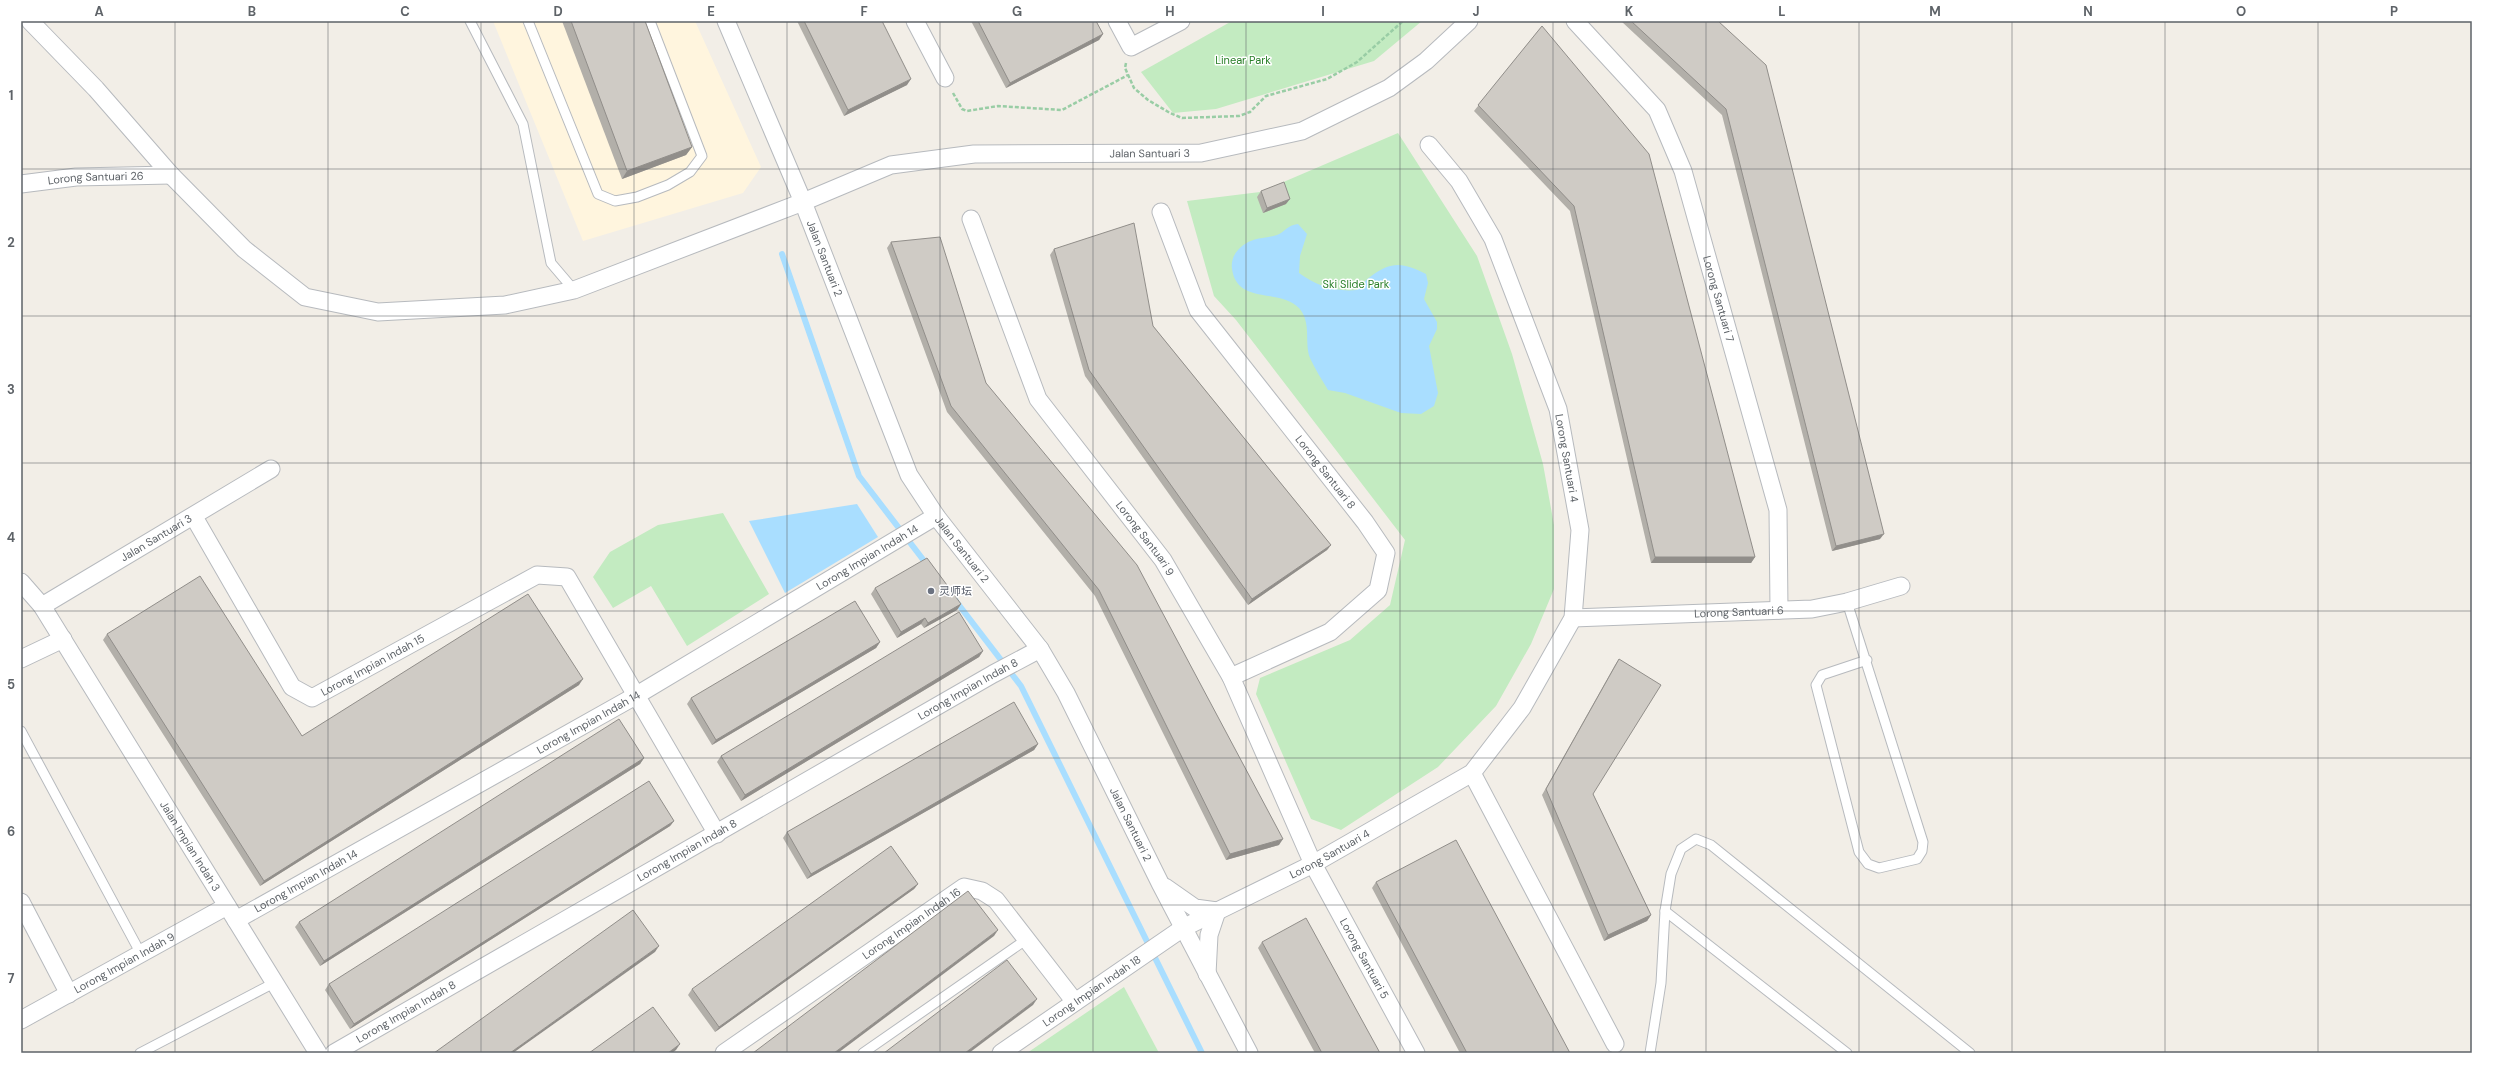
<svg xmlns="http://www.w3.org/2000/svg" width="2493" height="1074" font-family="'DM Sans','Noto Sans SC',sans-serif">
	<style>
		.commercial { fill: #fff5de }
		.green { fill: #c3ebc1 }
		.water { fill: #a9deff }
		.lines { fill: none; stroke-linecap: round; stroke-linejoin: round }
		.stream { stroke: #a9deff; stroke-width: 6 }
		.service-casing { stroke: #b7babe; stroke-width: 11 }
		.minor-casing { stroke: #b7babe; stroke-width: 19 }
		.path { stroke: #99cda5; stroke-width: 2.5; stroke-dasharray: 4 2; stroke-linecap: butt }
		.service { stroke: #fff; stroke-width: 9 }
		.minor { stroke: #fff; stroke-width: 17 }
		.wall { fill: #b2afa9 }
		.shaded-wall { fill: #918e8a }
		.building { fill: #cfcbc5; stroke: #918e8a }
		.grid { fill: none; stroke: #5e6368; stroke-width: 1; stroke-opacity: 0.55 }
		.worship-dot { fill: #6b7280; stroke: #fff; stroke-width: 1.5 }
		.labels { text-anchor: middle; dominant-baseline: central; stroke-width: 3; stroke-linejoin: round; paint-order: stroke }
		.park-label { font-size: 11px; fill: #2c812b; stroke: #fff }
		.street-label { font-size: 11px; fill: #5e6368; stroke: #fff }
		.worship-label { font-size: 11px; fill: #5b616d; stroke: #fff; text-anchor: start }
		.neatline { fill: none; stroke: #5e6368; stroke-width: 1.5 }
		.grid-label { font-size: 13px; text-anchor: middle; font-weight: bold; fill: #5e6368 }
	</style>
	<rect width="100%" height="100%" fill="#f2eee7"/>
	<path class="commercial" d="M493 21H695L761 167 743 193 583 241Z"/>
	<g class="green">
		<path d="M1232 21H1422L1374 61 1216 109 1173 113 1141 72Z"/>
		<path d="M1398 133 1477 256 1512 354 1543 464 1554 525V589L1531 644 1496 706 1438 767 1341 830 1311 819 1256 694 1260 678 1350 640 1390 605 1405 540 1236 320 1214 296 1187 201 1260 192Z"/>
		<path d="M723 513 769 594 687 646 651 586 613 608 593 577 610 552 658 525Z"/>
		<path d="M1124 987 1159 1053H1027Z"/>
	</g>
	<g class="water">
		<path d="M1298 224 1307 234 1300 256 1299 273C1317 286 1335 292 1357 290 1362 286 1365 280 1370 277 1392 260 1404 263 1426 274L1428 283 1424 299 1437 322V329L1429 346 1438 393 1434 406 1421 414 1401 413 1345 393 1328 390C1322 380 1315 369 1310 358 1304 342 1312 323 1299 308 1280 288 1237 305 1232 269 1231 263 1233 255 1238 250 1252 236 1261 240 1277 235 1285 232 1287 225 1298 224Z"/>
		<path d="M857 504 878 537 785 593 749 521Z"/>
	</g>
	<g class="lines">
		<g class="stream">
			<path d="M782 254 859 476 928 566"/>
			<path d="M955 600 1021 686 1202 1053"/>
		</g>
		<g class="service-casing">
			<g id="service">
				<path d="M470 21 523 124 551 263 574 290"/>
				<path d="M528 21 598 194 615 201 637 197 668 185 690 172 702 156 650 21"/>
				<path d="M1847 602 1923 842 1922 851 1917 859 1879 868 1868 864 1859 852 1816 685 1822 675 1867 660"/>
				<path d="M21 731 141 954"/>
				<path d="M1665 911 1847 1053"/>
				<path d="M140 1053 274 983"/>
				<path d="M863 1053 1027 939"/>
				<path d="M1650 1053 1661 983 1665 911 1671 874 1681 849 1696 839 1711 845 1970 1053"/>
			</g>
		</g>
		<g class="minor-casing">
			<g id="minor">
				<path id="s1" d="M30 21 96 89 171 175 244 249 305 297 378 312 505 305 574 290 803 202 891 165 974 154 1201 153 1302 131 1389 88 1426 61 1469 21"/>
				<path id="s2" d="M726 21 803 202 909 475 936 516 1040 649 1066 693 1160 883 1249 1053"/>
				<path d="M915 21 945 78"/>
				<path d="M1117 21 1131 47 1181 21"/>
				<path id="s3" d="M1575 21 1657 110 1683 171 1778 510 1779 610"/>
				<path id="s4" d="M21 184 76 177 171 175"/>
				<path id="s5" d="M1161 212 1198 310 1365 522 1386 553 1378 590 1330 632 1231 677"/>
				<path id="s6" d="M971 219 1038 399 1163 560 1231 677 1313 864 1416 1053"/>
				<path id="s7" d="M194 517 292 687 312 698 537 575 567 577 717 834"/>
				<path id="s8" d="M21 582 42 606 318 1053"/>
				<path id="s9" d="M42 606 271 469"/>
				<path id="s10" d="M1573 618 1812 609 1847 602 1901 586"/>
				<path d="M21 659 63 639"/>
				<path d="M1472 773 1615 1044"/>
				<path d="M1165 887 1195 908 1217 911 1209 935 1207 974"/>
				<path d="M21 902 69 994"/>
				<path id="s11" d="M236 920 637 695 936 516"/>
				<path id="s12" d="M21 1020 227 906"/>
				<path id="s13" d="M334 1053 993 674 1040 649"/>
				<path id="s14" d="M724 1053 964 887 982 891 996 900 1075 1002"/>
				<path id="s15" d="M1001 1053 1183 928 1313 864 1472 773 1522 708 1573 618 1580 530 1558 409 1493 239 1459 181 1429 145"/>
			</g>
		</g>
		<g class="path">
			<path d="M1126 63 1125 68 1134 88 1148 100 1170 113 1182 118 1239 116 1250 112 1266 96 1327 79 1357 62 1403 21"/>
			<path d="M953 93 962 109 967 111 998 106 1062 110 1128 75"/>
		</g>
		<use href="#service" class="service"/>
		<use href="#minor" class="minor"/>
	</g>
	<g class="wall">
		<path d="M562 21H645L692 147 686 155 622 179Z"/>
		<path d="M797 21H882L907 85 844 116Z"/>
		<path d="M971 21H1096L1103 34 1099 40 1006 88Z"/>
		<path d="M1621 21H1718L1880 539 1832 551 1722 115Z"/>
		<path d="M1542 26 1755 557 1751 563H1651L1570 211 1474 111Z"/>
		<path d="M1261 191 1286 204 1263 213 1257 197Z"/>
		<path d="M891 242 986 383 1279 845 1226 860 1095 596 947 412 887 248Z"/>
		<path d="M1054 249 1153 326 1331 545 1327 550 1248 605 1085 376 1050 255Z"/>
		<path d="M875 588 961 604 957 610 924 628 921 624 897 638 871 594Z"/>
		<path d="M107 634 302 736 579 685 260 886 103 640Z"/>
		<path d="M880 642 876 648 712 745 687 704 691 698Z"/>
		<path d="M983 651 979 657 741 801 717 762 721 756Z"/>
		<path d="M1619 659 1593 794 1651 915 1647 921 1604 941 1542 795 1615 665Z"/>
		<path d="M1038 744 1034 750 807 879 783 838 787 832Z"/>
		<path d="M644 758 640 764 320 966 295 927 299 922Z"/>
		<path d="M674 821 670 826 350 1029 325 990 329 984Z"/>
		<path d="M1376 882 1570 1053H1460L1372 888Z"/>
		<path d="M918 884 914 889 715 1032 688 995 692 989Z"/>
		<path d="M1262 942 1380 1053H1315L1258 948Z"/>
	</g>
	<g class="shaded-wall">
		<path d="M1103 34 1099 40 1006 88 1010 83Z"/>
		<path d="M911 79 907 85 844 116 848 110Z"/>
		<path d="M692 147 686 155 622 179 627 171Z"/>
		<path d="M1290 199 1286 204 1263 213 1267 208Z"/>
		<path d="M1884 534 1880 539 1832 551 1836 546Z"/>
		<path d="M1331 545 1327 550 1248 605 1252 599Z"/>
		<path d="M1655 557H1755L1751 563H1651Z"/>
		<path d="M961 604 957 610 924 628 928 623Z"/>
		<path d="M925 618 921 624 897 638 901 632Z"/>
		<path d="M880 642 876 648 712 745 716 740Z"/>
		<path d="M983 651 979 657 741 801 745 795Z"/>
		<path d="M583 679 579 685 260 886 264 881Z"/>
		<path d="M1038 744 1034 750 807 879 811 874Z"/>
		<path d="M644 758 640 764 320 966 324 961Z"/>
		<path d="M674 821 670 826 350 1029 354 1024Z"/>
		<path d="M1283 839 1279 845 1226 860 1230 854Z"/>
		<path d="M918 884 914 889 715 1032 719 1027Z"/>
		<path d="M1651 915 1647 921 1604 941 1608 935Z"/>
		<path d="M998 930 994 936 838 1053H834Z"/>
		<path d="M659 946 655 952 513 1053H510Z"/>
		<path d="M1037 999 1033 1005 969 1053H965Z"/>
		<path d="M680 1044 676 1050 672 1053H668Z"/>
	</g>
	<g class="building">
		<path d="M571 21H645L692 147 627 171Z"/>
		<path d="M804 21H882L911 79 848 110Z"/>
		<path d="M978 21H1096L1103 34 1010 83Z"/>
		<path d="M1631 21H1718L1766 65 1884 534 1836 546 1726 109Z"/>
		<path d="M1542 26 1649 154 1755 557H1655L1574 206 1478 105Z"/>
		<path d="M1284 182 1290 199 1267 208 1261 191Z"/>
		<path d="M1134 223 1153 326 1331 545 1252 599 1089 370 1054 249Z"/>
		<path d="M940 237 986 383 1137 565 1283 839 1230 854 1099 590 951 406 891 242Z"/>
		<path d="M927 558 961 604 928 623 925 618 901 632 875 588Z"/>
		<path d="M200 576 302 736 528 594 583 679 264 881 107 634Z"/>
		<path d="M855 601 880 642 716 740 691 698Z"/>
		<path d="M959 612 983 651 745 795 721 756Z"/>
		<path d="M1619 659 1661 685 1593 794 1651 915 1608 935 1546 789Z"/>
		<path d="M1014 702 1038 744 811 874 787 832Z"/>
		<path d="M619 719 644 758 324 961 299 922Z"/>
		<path d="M649 781 674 821 354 1024 329 984Z"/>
		<path d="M1456 840 1570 1053H1467L1376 882Z"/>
		<path d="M891 846 918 884 719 1027 692 989Z"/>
		<path d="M968 891 998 930 834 1053H753Z"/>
		<path d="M633 910 659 946 510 1053H434Z"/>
		<path d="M1306 918 1380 1053H1322L1262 942Z"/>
		<path d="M1007 960 1037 999 965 1053H884Z"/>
		<path d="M653 1007 680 1044 668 1053H589Z"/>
	</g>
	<path class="grid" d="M175 21V1053M328 21V1053M481 21V1053M634 21V1053M787 21V1053M940 21V1053M1093 21V1053M1246 21V1053M1400 21V1053M1553 21V1053M1706 21V1053M1859 21V1053M2012 21V1053M2165 21V1053M2318 21V1053M21 169H2472M21 316H2472M21 463H2472M21 611H2472M21 758H2472M21 905H2472"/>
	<circle class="worship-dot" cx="931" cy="591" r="4"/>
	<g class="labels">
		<g class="park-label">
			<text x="1243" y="60">Linear Park</text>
			<text x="1356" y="284">Ski Slide Park</text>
		</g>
		<g class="street-label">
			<text stroke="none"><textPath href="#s1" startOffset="1263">Jalan Santuari 3</textPath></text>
			<text stroke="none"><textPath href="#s4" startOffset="75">Lorong Santuari 26</textPath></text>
			<text stroke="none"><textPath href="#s2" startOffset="257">Jalan Santuari 2</textPath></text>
			<text stroke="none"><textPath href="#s3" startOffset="320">Lorong Santuari 7</textPath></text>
			<text transform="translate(1567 458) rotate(80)">Lorong Santuari 4</text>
			<text stroke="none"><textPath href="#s5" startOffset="311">Lorong Santuari 8</textPath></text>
			<text stroke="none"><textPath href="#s9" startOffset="133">Jalan Santuari 3</textPath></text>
			<text stroke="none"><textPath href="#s6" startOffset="368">Lorong Santuari 9</textPath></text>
			<text stroke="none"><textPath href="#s2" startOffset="581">Jalan Santuari 2</textPath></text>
			<text stroke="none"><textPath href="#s11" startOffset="728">Lorong Impian Indah 14</textPath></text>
			<text stroke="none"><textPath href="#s10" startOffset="166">Lorong Santuari 6</textPath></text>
			<text stroke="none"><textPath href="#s7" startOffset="288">Lorong Impian Indah 15</textPath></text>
			<text stroke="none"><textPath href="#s13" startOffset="731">Lorong Impian Indah 8</textPath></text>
			<text stroke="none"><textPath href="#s11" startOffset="404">Lorong Impian Indah 14</textPath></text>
			<text stroke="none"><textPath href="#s2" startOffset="905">Jalan Santuari 2</textPath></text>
			<text stroke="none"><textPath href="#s8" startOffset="314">Jalan Impian Indah 3</textPath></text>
			<text stroke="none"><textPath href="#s13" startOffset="407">Lorong Impian Indah 8</textPath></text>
			<text stroke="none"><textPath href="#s15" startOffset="385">Lorong Santuari 4</textPath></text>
			<text stroke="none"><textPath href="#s11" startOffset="80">Lorong Impian Indah 14</textPath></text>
			<text stroke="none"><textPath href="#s14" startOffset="228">Lorong Impian Indah 16</textPath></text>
			<text stroke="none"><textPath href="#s6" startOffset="843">Lorong Santuari 5</textPath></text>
			<text stroke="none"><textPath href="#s12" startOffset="118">Lorong Impian Indah 9</textPath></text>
			<text stroke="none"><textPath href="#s15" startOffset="110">Lorong Impian Indah 18</textPath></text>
			<text stroke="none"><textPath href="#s13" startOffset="83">Lorong Impian Indah 8</textPath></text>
		</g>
		<g class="worship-label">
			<text x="939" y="591">灵师坛</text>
		</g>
	</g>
	<rect width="2493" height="1074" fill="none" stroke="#ffffff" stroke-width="44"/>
	<rect x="22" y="22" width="2449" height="1030" class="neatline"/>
	<g class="grid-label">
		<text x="99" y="16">A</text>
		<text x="252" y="16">B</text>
		<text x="405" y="16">C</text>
		<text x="558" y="16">D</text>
		<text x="711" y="16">E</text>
		<text x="864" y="16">F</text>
		<text x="1017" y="16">G</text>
		<text x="1170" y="16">H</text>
		<text x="1323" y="16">I</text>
		<text x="1476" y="16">J</text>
		<text x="1629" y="16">K</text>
		<text x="1782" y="16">L</text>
		<text x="1935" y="16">M</text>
		<text x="2088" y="16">N</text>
		<text x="2241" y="16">O</text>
		<text x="2394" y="16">P</text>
		<text x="11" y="100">1</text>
		<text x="11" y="247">2</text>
		<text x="11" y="394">3</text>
		<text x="11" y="542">4</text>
		<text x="11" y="689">5</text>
		<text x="11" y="836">6</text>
		<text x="11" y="983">7</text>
	</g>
</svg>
